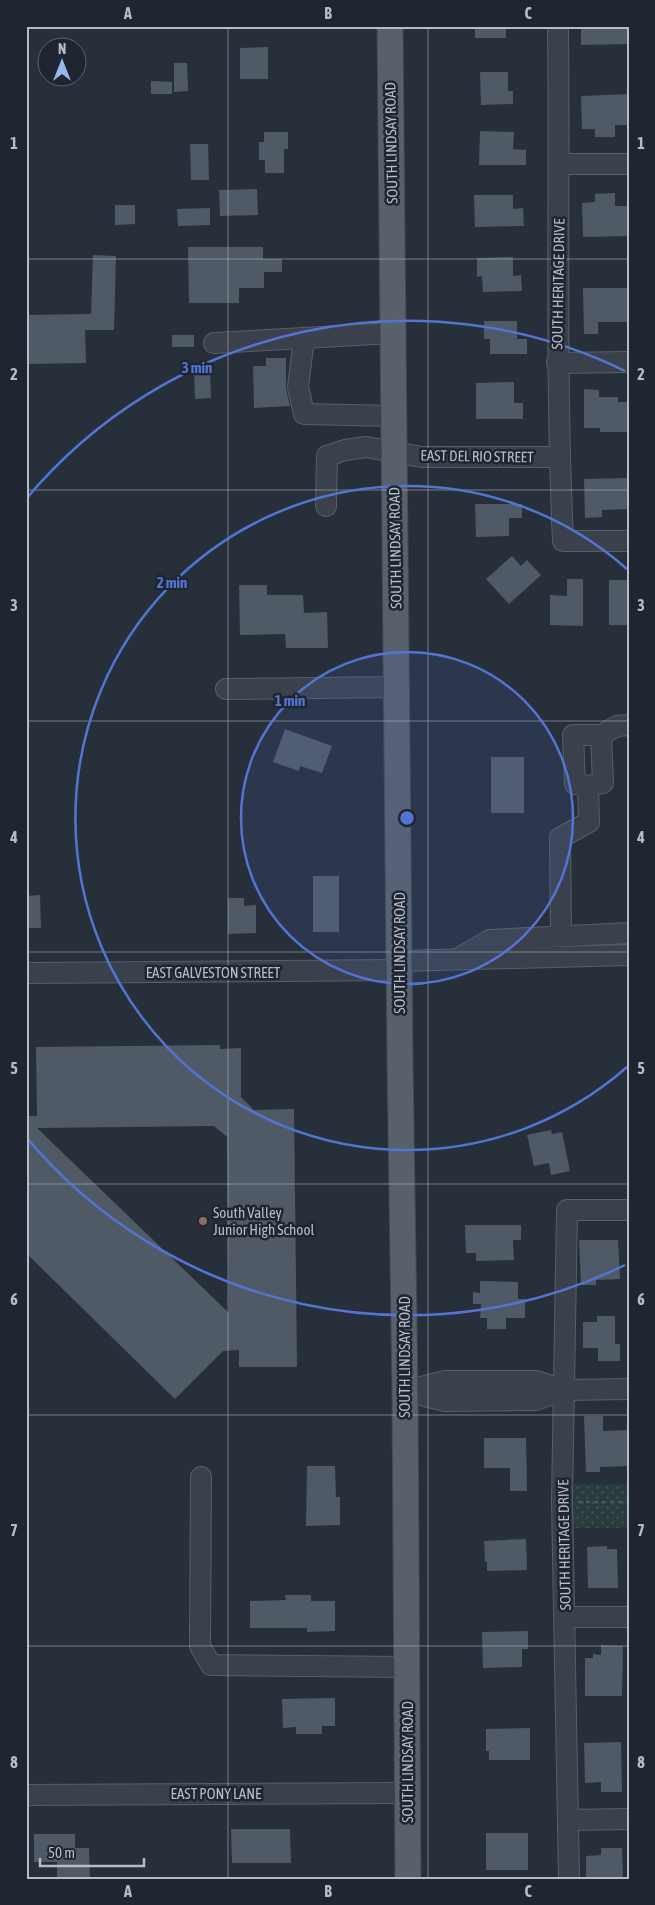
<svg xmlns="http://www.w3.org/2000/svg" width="655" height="1905" font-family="'Asap Condensed',sans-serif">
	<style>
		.park { fill: url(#park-dots) }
		.building { fill: #505a67; fill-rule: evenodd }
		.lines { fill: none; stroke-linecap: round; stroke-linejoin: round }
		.minor-casing { stroke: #585f6a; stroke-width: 22 }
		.major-casing { stroke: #434a55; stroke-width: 27 }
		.path { stroke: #48595b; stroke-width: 2.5; stroke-dasharray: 4 4; stroke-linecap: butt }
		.minor { stroke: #3a414c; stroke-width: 20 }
		.major { stroke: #58606b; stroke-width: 25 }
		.grid { fill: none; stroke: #b6bcc7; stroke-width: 1; stroke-opacity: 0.55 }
		.ring { fill: none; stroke: #5374d2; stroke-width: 2.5 }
		.education-dot { fill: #8d6e63; stroke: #1f2631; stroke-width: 2 }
		.labels { text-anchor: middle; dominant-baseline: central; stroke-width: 5; stroke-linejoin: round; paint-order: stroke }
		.street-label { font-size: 15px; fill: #b6bcc7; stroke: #1f2631 }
		.poi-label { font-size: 15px; fill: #b6bcc7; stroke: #1f2631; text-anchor: start }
		.centre { fill: #5374d2; stroke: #1f2631; stroke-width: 2.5 }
		.ring-label { font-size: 15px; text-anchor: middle; font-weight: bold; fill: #5374d2; stroke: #1f2631; stroke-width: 5; stroke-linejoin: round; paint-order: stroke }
		.neatline { fill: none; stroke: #b6bcc7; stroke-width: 2 }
		.grid-label { font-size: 16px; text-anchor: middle; font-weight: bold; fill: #b6bcc7 }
	</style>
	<defs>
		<pattern id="park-dots" width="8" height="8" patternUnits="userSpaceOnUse" patternTransform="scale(1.25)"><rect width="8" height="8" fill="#293c3d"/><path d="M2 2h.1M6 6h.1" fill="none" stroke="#465658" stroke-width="1.8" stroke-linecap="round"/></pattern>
	</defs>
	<rect width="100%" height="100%" fill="#272f3b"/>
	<rect class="park" x="563" y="1484" width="66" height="44"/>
	<g class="building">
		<rect x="475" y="26" width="31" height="12"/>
		<path d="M581 26H629V44L581 45Z"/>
		<path d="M268 47V79H240V48Z"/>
		<path d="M174 63H187L188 91 174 92Z"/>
		<path d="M480 72H508V91H513V104L481 105Z"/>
		<path d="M151 81 172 82V94H151Z"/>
		<path d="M629 94V125H615V137H595V129H582L581 96Z"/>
		<path d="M480 131 514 132 513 149 526 150V165H479Z"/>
		<path d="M264 132H288V149H284V173H265V160H259V142H264Z"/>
		<path d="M190 144H208L209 180H191Z"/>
		<path d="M257 189 258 215 220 216 219 190Z"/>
		<path d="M615 193V206H629V236L583 237 582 203 595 202V194Z"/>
		<path d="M474 195H513V209L523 208 524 226 475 227Z"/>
		<path d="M115 205H135V224L115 225Z"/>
		<path d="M210 208V225L178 226 177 209Z"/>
		<path d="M188 247H263V259H282V272H264V288H239V303H189Z"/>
		<path d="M93 255 116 256 114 330H85L86 363 29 364 27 315 91 314Z"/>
		<path d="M513 257V276L521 275 522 291 483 292 482 276 477 277V258Z"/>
		<path d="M583 288H629V322H598V334H584Z"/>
		<path d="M484 321H517V339H527V354H490V339H484Z"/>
		<rect x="172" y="335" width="22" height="12"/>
		<path d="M266 358H286V389L290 406 254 408 253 366H266Z"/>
		<path d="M210 367 211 398 195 399 194 368Z"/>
		<path d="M514 382V403H523V419H476V383Z"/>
		<path d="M584 389 599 390V397H618V402H629V432H600V428H584Z"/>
		<path d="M629 478V509L602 510V517L585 518 584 479Z"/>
		<path d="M475 504H522V518H509V536L476 537Z"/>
		<path d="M512 556 521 566 527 560 541 575 509 604 486 579Z"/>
		<path d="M567 579H583V626L550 625V595L567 596Z"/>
		<rect x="609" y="580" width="20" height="45"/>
		<path d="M239 585H267V595H303L304 613 327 612 328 648H286L285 634 240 635Z"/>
		<path d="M285 729 332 746 322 773 300 766 299 771 273 762Z"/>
		<rect x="491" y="757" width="33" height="56"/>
		<rect x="313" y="876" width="26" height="56"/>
		<path d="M40 895 41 928H26V896Z"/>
		<path d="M228 898H244V906L256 905V933L228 934Z"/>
		<path d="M220 1045V1049L241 1048V1097L254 1110 294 1109 297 1367H239V1350L223 1351 175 1399 26 1253V1116H37L36 1047ZM214 1126 227 1137 229 1313 37 1128Z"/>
		<path d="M551 1130 552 1134 562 1132 570 1171 551 1175 549 1163 534 1166 527 1135Z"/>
		<path d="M465 1225H521V1240H513L514 1260 476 1261V1253H466Z"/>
		<path d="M579 1240H618L620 1279 596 1280V1285H581Z"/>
		<path d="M480 1281 518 1282V1299H525V1318H506V1329H487V1318H480L481 1304H473V1292L480 1293Z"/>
		<path d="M597 1316H615V1344H620V1361H598V1348H583V1322H597Z"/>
		<path d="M584 1416H603V1431L629 1430V1466L600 1467V1472H586Z"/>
		<path d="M484 1438H526L527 1491H510V1468H484Z"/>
		<path d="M307 1466H335L336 1497H340V1525L306 1526Z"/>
		<path d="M526 1539 527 1570 487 1571V1562H485L484 1541Z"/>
		<path d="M607 1546V1549H617L618 1588H588L587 1547Z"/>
		<path d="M285 1595H311V1601H335V1631L307 1632V1628H250V1601L286 1600Z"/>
		<path d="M528 1631V1649H522V1667L483 1668 482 1632Z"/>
		<path d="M601 1645 623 1646 622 1696H585V1658H593V1654L601 1655Z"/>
		<path d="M335 1698V1726H322V1734H296V1727L283 1728 282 1699Z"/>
		<path d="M530 1728V1760H489V1751H486V1729Z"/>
		<path d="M621 1742 622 1792H601V1782L585 1783 584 1743Z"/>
		<path d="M231 1829H290L291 1863H232Z"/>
		<rect x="486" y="1833" width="42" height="37"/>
		<path d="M34 1834H75V1848H89L90 1879 57 1877V1862H34Z"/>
		<path d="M601 1848H622L623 1879H586V1856L601 1855Z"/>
	</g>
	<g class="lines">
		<g class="minor-casing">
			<g id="minor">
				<path d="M558 26C560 198 555 370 563 541H629"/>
				<path d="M559 164H629"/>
				<path d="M304 338 298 387 304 414 394 416"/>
				<path d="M214 343 393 333"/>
				<path d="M557 363 629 362"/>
				<path d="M326 506 327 456 345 450 366 447 422 457H559"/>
				<path d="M226 689 397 687"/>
				<path d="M601 735 603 783 588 786 575 784 573 735H601L617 726 629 725"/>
				<path d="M561 936 560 838 589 822 588 786"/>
				<path d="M459 958 490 940 629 933"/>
				<path d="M400 961 629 955"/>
				<path d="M26 973 400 970"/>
				<path d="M405 1391 445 1381H536L564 1390 629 1389"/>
				<path d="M409 1392 445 1401 536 1400 564 1390"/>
				<path d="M201 1477 200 1646 211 1665 406 1667"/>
				<path d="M565 1617H629"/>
				<path d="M26 1795 407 1793"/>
				<path d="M568 1820 629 1819"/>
				<path d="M569 1879 562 1501 567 1210H629"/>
			</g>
		</g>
		<g class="major-casing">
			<path id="major" d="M390 26 400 1060 405 1391 408 1879"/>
		</g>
		<path class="path" d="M578 1502H629"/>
		<use href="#minor" class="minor"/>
		<use href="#major" class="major"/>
	</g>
	<path class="grid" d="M228 26V1879M428 26V1879M26 259H629M26 490H629M26 721H629M26 952H629M26 1184H629M26 1415H629M26 1646H629"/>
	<circle cx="407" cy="818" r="166" fill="#5374d2" fill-opacity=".12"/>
	<g class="ring">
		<circle cx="407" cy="818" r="166"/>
		<path d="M627 1067A332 332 0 1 1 627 569"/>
		<path d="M625 1265A497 497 0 0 1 26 1137M26 499A497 497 0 0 1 625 371"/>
	</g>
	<circle class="education-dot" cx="203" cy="1221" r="5"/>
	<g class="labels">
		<g class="street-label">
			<text transform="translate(391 143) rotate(-91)">SOUTH LINDSAY ROAD</text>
			<text transform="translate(558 284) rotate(-89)">SOUTH HERITAGE DRIVE</text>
			<text transform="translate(477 456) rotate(1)">EAST DEL RIO STREET</text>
			<text transform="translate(395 548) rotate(-91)">SOUTH LINDSAY ROAD</text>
			<text transform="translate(399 953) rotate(-90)">SOUTH LINDSAY ROAD</text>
			<text x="213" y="972">EAST GALVESTON STREET</text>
			<text transform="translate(404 1357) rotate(-90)">SOUTH LINDSAY ROAD</text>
			<text transform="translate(564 1545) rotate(-91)">SOUTH HERITAGE DRIVE</text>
			<text transform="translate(407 1762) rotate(-90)">SOUTH LINDSAY ROAD</text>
			<text x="216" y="1793">EAST PONY LANE</text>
		</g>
		<g class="poi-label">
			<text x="213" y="1212">South Valley<tspan x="213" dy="17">Junior High School</tspan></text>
		</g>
	</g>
	<circle cx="407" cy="818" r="8" class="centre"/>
	<g class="ring-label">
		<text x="197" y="373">3 min</text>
		<text x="172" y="588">2 min</text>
		<text x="290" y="706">1 min</text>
	</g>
	<rect width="655" height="1905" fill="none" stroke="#1f2631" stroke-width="55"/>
	<g transform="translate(62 62)"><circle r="24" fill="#1f2631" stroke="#5b626d"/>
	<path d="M0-4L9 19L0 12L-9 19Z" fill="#95b7ed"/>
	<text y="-8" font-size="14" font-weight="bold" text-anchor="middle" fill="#b6bcc7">N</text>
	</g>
	<path d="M40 1858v8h104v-8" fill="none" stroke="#b6bcc7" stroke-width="2.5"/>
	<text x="48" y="1858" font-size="15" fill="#b6bcc7" stroke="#1f2631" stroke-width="4" paint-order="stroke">50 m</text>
	<rect x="28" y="28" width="600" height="1850" class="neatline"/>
	<g class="grid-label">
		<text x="128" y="19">A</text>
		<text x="328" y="19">B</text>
		<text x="528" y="19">C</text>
		<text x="14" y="149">1</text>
		<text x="641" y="149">1</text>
		<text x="14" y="380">2</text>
		<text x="641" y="380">2</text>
		<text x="14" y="611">3</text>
		<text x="641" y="611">3</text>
		<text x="14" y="843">4</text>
		<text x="641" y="843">4</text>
		<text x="14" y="1074">5</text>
		<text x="641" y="1074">5</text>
		<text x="14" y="1305">6</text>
		<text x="641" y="1305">6</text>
		<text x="14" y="1536">7</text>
		<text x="641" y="1536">7</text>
		<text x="14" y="1768">8</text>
		<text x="641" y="1768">8</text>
		<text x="128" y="1897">A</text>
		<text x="328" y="1897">B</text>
		<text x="528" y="1897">C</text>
	</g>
</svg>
